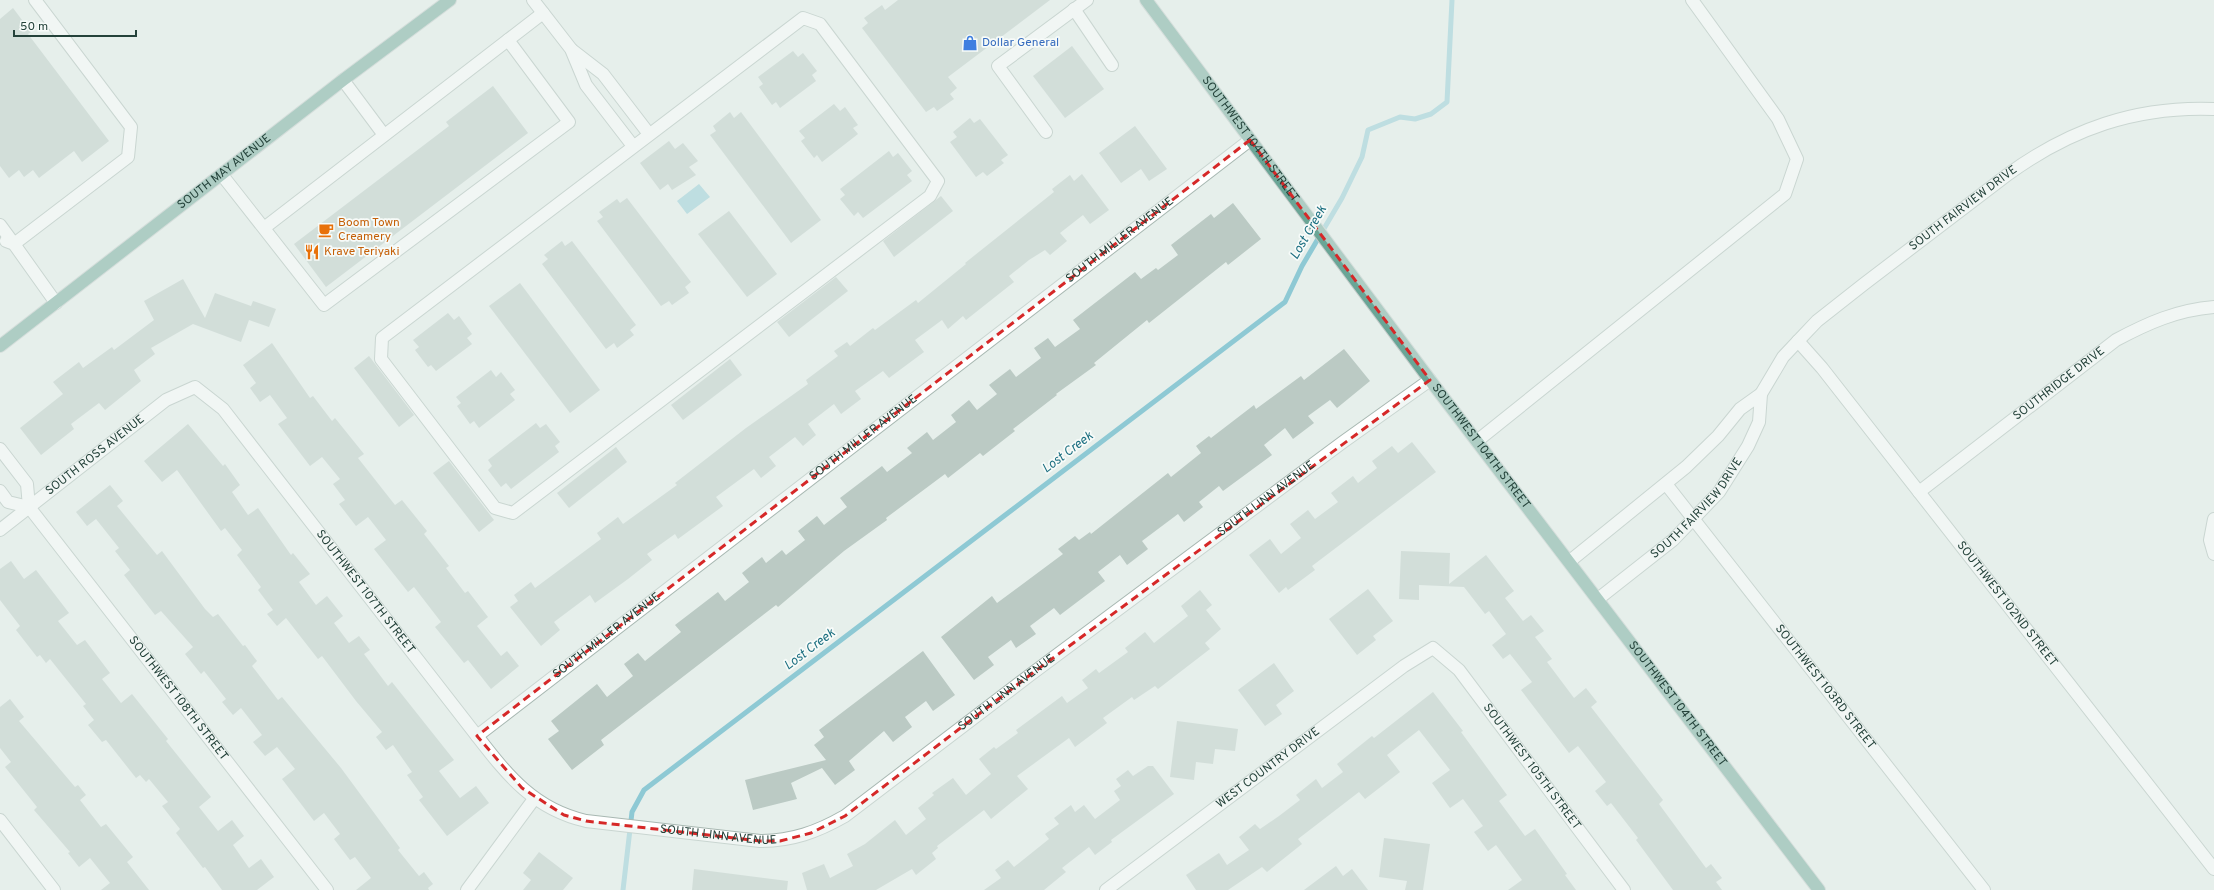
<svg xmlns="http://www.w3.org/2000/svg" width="2214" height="890" font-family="Overpass,sans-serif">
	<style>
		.water { fill: #8ec9d4 }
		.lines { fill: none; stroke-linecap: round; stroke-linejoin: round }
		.stream { stroke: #8ec9d4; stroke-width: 5 }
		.building { fill: #bbcac4 }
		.minor-casing { stroke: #a8b8b2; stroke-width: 14 }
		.major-casing { stroke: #c2cac8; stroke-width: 14 }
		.minor { stroke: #fff; stroke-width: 12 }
		.major { stroke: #6aa596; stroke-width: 12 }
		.marked { fill: none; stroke: #d62828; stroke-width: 3; stroke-dasharray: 8 5; stroke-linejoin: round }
		.labels { text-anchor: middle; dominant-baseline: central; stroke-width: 3.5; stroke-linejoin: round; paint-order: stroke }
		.shop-label { font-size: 12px; fill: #366cbe; stroke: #f7fbf9; text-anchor: start }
		.street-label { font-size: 12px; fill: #24423a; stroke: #f7fbf9 }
		.food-label { font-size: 12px; fill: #c56008; stroke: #f7fbf9; text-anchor: start }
		.water-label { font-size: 13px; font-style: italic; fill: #1c6f80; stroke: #f7fbf9 }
	</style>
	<rect width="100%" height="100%" fill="#e6efeb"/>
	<path class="water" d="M699 184 710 197 687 214 677 201Z"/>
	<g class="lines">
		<path class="stream" d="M623 890 632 812 644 790 1285 302 1302 266 1342 198 1362 157 1368 130 1400 117 1415 119 1431 114 1447 102 1452 0"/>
	</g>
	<g class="building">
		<path d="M898 0H1050L948 77 957 88 950 94 954 99 937 111 934 107 926 112 862 28 868 23 864 18 882 5 885 10Z"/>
		<path d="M13 8 31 32 28 34 109 141 82 162 74 151 39 178 33 170 24 177 19 170 9 178 0 166V19Z"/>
		<path d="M1072 46 1104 89 1065 118 1033 76Z"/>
		<path d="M793 51 798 57 803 53 817 71 812 75 816 81 780 108 776 102 772 105 759 87 763 84 758 77Z"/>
		<path d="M493 86 528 133 326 287 294 244 449 126 446 122Z"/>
		<path d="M834 104 840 111 845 107 858 125 853 128 858 134 822 162 817 155 814 158 801 141 805 138 799 131Z"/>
		<path d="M730 112 734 118 741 112 821 220 791 243 710 135 716 131 713 126Z"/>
		<path d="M970 118 974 123 980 119 1008 155 1001 160 1004 163 987 176 983 172 976 177 950 142 957 137 953 132Z"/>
		<path d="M1135 126 1167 169 1149 181 1141 169 1121 183 1099 153Z"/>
		<path d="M669 141 675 149 683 143 698 161 689 167 696 175 672 190 668 184 660 190 640 163Z"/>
		<path d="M889 151 893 157 898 153 912 171 907 175 912 181 863 218 858 212 854 216 840 199 845 195 840 189Z"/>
		<path d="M1082 174 1109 210 1090 224 1083 215 1060 233 1067 241 1050 255 1045 250 1029 260 1009 276 1014 282 966 320 963 316 948 329 942 320 915 340 924 352 889 378 883 371 855 391 861 399 841 414 834 404 808 424 816 435 803 446 795 437 769 457 776 466 761 478 754 469 716 497 723 506 678 539 675 534 647 554 652 560 628 579 595 603 590 595 554 622 560 630 541 646 510 607 518 601 514 595 531 582 535 588 601 539 597 533 618 517 623 524 677 485 675 483 746 428 808 384 806 380 838 356 834 351 847 342 850 346 873 328 875 330 916 300 918 303 966 264 965 263 1054 192 1052 189 1070 175 1074 181Z"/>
		<path d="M941 196 953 211 894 257 883 241Z"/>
		<path d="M627 198 691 282 685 287 689 293 672 305 669 301 661 306 597 221 603 217 599 212 617 199 620 203Z"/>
		<path d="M1233 203 1261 239 1228 265 1226 262 1149 323 1147 320 1094 363 1096 365 1056 394 1057 395 1013 429 1015 431 983 456 980 453 948 478 945 474 886 518 887 520 844 551 778 607 776 605 601 740 604 745 572 770 548 739 559 731 551 721 597 684 607 697 633 676 624 664 638 653 645 661 681 632 675 625 718 592 725 601 749 582 742 573 762 557 766 563 782 550 786 555 805 540 798 531 817 516 824 525 847 507 840 498 882 466 887 472 912 453 907 448 927 432 933 440 956 422 951 415 969 400 977 410 997 394 989 385 1010 369 1016 377 1041 358 1034 348 1048 338 1055 347 1080 329 1073 320 1135 272 1141 279 1156 268 1158 270 1178 255 1171 245 1211 214 1214 218Z"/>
		<path d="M729 211 777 274 747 297 698 234Z"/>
		<path d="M562 241 565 246 572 241 636 325 630 330 634 335 617 348 614 343 606 349 542 264 548 259 544 255Z"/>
		<path d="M836 277 848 291 789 337 777 322Z"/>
		<path d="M183 279 205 318 215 293 251 306 253 301 276 309 269 327 249 320 241 342 193 324 151 348 155 354 134 370 141 381 105 410 99 403 71 424 74 429 41 455 20 428 63 394 53 382 79 362 83 368 112 347 114 350 154 320 144 301Z"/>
		<path d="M520 283 600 390 570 413 489 306Z"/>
		<path d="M448 313 454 320 459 316 472 334 467 338 472 344 436 371 431 365 428 367 415 350 419 347 413 340Z"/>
		<path d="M272 343 310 398 313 396 332 421 335 418 364 454 358 458 395 505 402 500 427 531 424 534 449 566 446 568 465 593 468 591 488 617 477 626 501 656 507 651 519 666 491 689 468 660 464 663 435 627 441 622 414 587 408 592 374 549 386 540 368 517 356 526 339 504 345 500 333 484 340 479 322 457 310 466 278 424 287 418 270 395 260 402 250 388 256 383 243 365Z"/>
		<path d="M1344 349 1370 381 1337 408 1330 400 1308 416 1314 423 1293 439 1285 428 1264 445 1272 455 1223 491 1219 486 1199 502 1203 507 1184 522 1178 514 1142 541 1148 549 1127 565 1120 555 1098 572 1105 581 1060 615 1054 608 1030 626 1036 634 1016 648 1011 640 988 657 994 665 974 680 941 637 992 596 997 603 1063 554 1058 549 1075 536 1079 540 1090 532 1091 534 1168 473 1171 477 1201 453 1196 446 1209 436 1211 438 1254 405 1256 409 1301 376 1304 380Z"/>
		<path d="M369 356 414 415 399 427 354 368Z"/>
		<path d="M730 359 742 375 683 420 671 405Z"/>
		<path d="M491 370 496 377 501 372 515 390 510 394 515 400 479 428 474 421 470 424 457 406 461 403 456 397Z"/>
		<path d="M536 423 540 428 546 424 560 442 555 446 559 452 511 489 506 483 501 487 488 470 492 466 488 460Z"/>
		<path d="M188 424 223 466 225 464 240 485 232 492 248 515 258 508 291 555 293 553 310 574 299 582 316 605 327 596 343 616 334 623 349 643 359 636 370 650 364 654 388 686 392 682 454 760 439 771 460 798 476 786 489 803 447 836 419 800 423 797 407 775 412 772 393 745 386 750 376 737 382 732 356 701 322 656 318 659 286 618 277 626 267 614 273 610 258 590 261 587 237 555 242 550 225 528 221 531 177 470 162 482 144 461Z"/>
		<path d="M1412 442 1436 472 1312 566 1315 570 1288 590 1286 587 1279 593 1249 555 1270 539 1281 554 1301 538 1290 524 1308 510 1315 519 1338 502 1331 493 1353 476 1358 483 1377 468 1372 461 1392 446 1398 453Z"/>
		<path d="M616 447 627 462 569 508 557 493Z"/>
		<path d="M449 461 494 520 479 532 433 473Z"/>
		<path d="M110 485 123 501 117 506 157 555 162 551 205 609 213 617 218 614 243 646 245 645 257 661 252 666 278 700 282 697 341 768 400 848 398 850 419 876 424 872 433 884 428 888 429 890H356L371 878 355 857 350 860 334 839 340 834 324 813 314 821 282 779 295 769 277 747 265 756 253 742 262 735 241 708 233 715 222 702 226 699 204 671 201 674 185 654 193 647 161 611 155 615 124 575 130 570 115 551 119 548 96 519 87 526 76 512Z"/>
		<path d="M1401 551 1450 553 1449 584 1486 555 1514 591 1505 598 1523 621 1531 615 1544 631 1535 637 1552 659 1547 662 1574 698 1586 688 1597 702 1591 707 1663 800 1659 804 1706 868 1711 864 1722 878 1716 882 1722 890H1673L1636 840 1638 838 1611 803 1607 806 1595 791 1606 782 1578 746 1569 753 1521 690 1532 682 1510 654 1503 659 1492 645 1506 634 1489 611 1485 614 1464 587 1419 585V600L1399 599Z"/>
		<path d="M11 561 24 579 36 570 69 613 58 621 77 645 85 640 110 673 102 679 121 703 132 694 168 739 166 741 211 797 199 807 218 831 232 820 244 836 233 845 249 868 261 859 274 877 257 890H222L205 867 203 868 176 833 180 829 162 806 168 802 149 779 146 782 140 775 136 778 106 740 102 742 88 725 94 720 83 706 86 704 50 659 46 663 40 655 37 657 16 630 20 626 0 600V569Z"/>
		<path d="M1368 589 1393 621 1373 636 1376 640 1357 655 1329 619Z"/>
		<path d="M1200 590 1212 605 1206 610 1221 629 1205 643 1210 649 1158 689 1155 686 1134 700 1132 697 1103 718 1107 723 1075 747 1069 738 1017 776 1028 789 991 819 984 810 937 846 938 848 932 853 936 859 916 875 912 869 876 890H807L802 873 824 864 830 878 853 866 847 854 865 844 895 820 906 835 926 819 918 808 934 795 932 793 953 778 966 795 991 774 979 759 994 747 996 749 1018 733 1016 730 1062 696 1067 703 1088 688 1082 680 1096 669 1099 673 1128 652 1125 648 1145 632 1154 643 1188 616 1181 606Z"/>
		<path d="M923 651 955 695 933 711 926 701 905 717 912 727 893 742 884 731 849 761 855 770 835 785 822 768 791 783 797 799 753 810 745 780 826 760 814 745 824 737 819 730Z"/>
		<path d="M1274 663 1294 691 1276 705 1282 714 1265 726 1238 690Z"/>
		<path d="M1433 692 1463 731 1461 732 1507 795 1499 801 1525 836 1535 829 1567 874 1565 875 1576 890H1508L1522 880 1496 845 1488 851 1474 832 1483 826 1463 799 1450 808 1432 783 1450 770 1419 730 1387 755 1400 772 1365 799 1359 792 1298 839 1302 844 1267 872 1262 867 1228 890H1196L1186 875 1219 853 1227 865 1249 850 1239 837 1255 824 1260 829 1279 816 1300 800 1296 795 1316 779 1322 788 1343 772 1337 764 1372 736 1374 738Z"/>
		<path d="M10 699 24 717 19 721 75 787 78 785 86 795 80 800 101 827 106 824 133 857 127 862 149 890H101L110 883 90 858 79 867 68 853 70 852 34 810 37 807 5 767 11 762 0 748V707Z"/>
		<path d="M1177 721 1238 729 1235 751 1215 749 1213 764 1196 762 1194 780 1170 777Z"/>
		<path d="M1148 766H1153L1174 794 1111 840 1112 842 1095 855 1089 847 1062 868 1066 872 1044 890H984L1001 878 995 870 1008 860 1014 867 1049 839 1045 834 1059 824 1054 818 1071 805 1075 812 1084 805 1095 819 1120 800 1114 791 1121 786 1116 779 1128 770 1133 776Z"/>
		<path d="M1384 838 1430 844 1423 890H1405L1407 881 1379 877Z"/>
		<path d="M539 852 573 878 563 890H523L531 880 523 873Z"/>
		<path d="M1336 866 1343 876 1352 869 1368 890H1304Z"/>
		<path d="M694 869 788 881 787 890H692Z"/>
	</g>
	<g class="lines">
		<g class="minor-casing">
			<g id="minor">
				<path d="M533 0 571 49 586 85 633 146"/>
				<path d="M1074 9 1112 65"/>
				<path d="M803 18 820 24 938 181 930 196 513 513 495 508 381 359 382 338Z"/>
				<path d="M508 40 543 13"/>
				<path d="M572 50 603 74 649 134"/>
				<path d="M343 80 384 135"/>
				<path d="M1046 132 998 66 1087 0"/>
				<path d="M222 175 324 305 569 122 508 40 264 228"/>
				<path d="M0 225 14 244 128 157 131 127 35 0"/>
				<path d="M6 241 14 244 56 303"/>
				<path id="s1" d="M1798 341 1822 368 2214 869"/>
				<path d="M1477 441 1785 194 1797 159 1778 119 1692 0"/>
				<path id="s2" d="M0 449 27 484 29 507 327 890"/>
				<path id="s3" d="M1666 484 1984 890"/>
				<path d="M0 491 8 502 29 507"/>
				<path id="s4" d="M1919 492 2116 340C2148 323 2177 310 2214 307"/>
				<path d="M2214 519 2210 540 2214 554"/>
				<path id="s5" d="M0 530 166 400 195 387 223 409 477 736C508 776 534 809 586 821L760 841C792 841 817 832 845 816L1030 675 1343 442 1430 380"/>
				<path d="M1570 561 1686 467 1718 436 1740 409 1761 394"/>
				<path id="s6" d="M1598 599 1673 540 1719 492 1748 446 1759 422 1761 394 1783 357 1798 341 1817 321 1864 284 2007 175C2070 129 2136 106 2214 109"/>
				<path id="s7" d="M477 736 1250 140"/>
				<path d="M0 820 54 890"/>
				<path d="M467 890 534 799"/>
				<path id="s8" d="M1106 890 1404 666 1433 648 1459 670 1624 890"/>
			</g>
		</g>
		<g class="major-casing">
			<g id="major">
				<path id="s9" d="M1146 0 1430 380 1819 890"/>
				<path id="s10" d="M0 346 343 80 450 0"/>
			</g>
		</g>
		<use href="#minor" class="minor"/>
		<use href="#major" class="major"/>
	</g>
	<path d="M0 0H2214V890H0ZM1250 140 1430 380 1030 675 845 816 811 833 780 841H760L586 821 564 815 522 788 477 736Z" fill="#e6efeb" fill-opacity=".55" fill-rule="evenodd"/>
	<path class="marked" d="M1250 140 1430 380 1030 675 845 816 811 833 780 841H760L586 821 564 815 522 788 477 736Z"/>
	<defs>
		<g id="shop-bare" transform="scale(1.2)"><path d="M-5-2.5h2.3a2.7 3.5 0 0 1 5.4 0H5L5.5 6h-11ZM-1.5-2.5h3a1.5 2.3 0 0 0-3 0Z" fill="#3f7fe0" stroke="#f7fbf9" stroke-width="2.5" paint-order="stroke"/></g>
		<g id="cafe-bare" transform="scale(1.2)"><path d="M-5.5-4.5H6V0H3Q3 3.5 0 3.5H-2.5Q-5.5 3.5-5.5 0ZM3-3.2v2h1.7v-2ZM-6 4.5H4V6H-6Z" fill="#e8710a" stroke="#f7fbf9" stroke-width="2.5" paint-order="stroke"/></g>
		<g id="restaurant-bare" transform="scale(1.2)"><path d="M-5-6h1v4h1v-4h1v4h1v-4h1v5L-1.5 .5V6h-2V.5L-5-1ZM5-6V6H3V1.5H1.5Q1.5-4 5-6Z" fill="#e8710a" stroke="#f7fbf9" stroke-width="2.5" paint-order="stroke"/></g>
	</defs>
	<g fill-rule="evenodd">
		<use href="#shop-bare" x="970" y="43"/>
		<use href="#cafe-bare" x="326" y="230"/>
		<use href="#restaurant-bare" x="312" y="252"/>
	</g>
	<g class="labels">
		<g class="shop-label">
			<text x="982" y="43">Dollar General</text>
		</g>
		<g class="street-label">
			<text stroke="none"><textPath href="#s9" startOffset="174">SOUTHWEST 104TH STREET</textPath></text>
			<text stroke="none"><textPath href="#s10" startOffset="284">SOUTH MAY AVENUE</textPath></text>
			<text stroke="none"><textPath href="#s6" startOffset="548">SOUTH FAIRVIEW DRIVE</textPath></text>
			<text stroke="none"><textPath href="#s7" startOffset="812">SOUTH MILLER AVENUE</textPath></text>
			<text stroke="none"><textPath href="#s4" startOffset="177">SOUTHRIDGE DRIVE</textPath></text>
			<text stroke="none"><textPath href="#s7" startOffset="488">SOUTH MILLER AVENUE</textPath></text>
			<text stroke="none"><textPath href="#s9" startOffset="558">SOUTHWEST 104TH STREET</textPath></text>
			<text stroke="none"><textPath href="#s5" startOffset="121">SOUTH ROSS AVENUE</textPath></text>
			<text stroke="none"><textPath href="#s5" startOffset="1626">SOUTH LINN AVENUE</textPath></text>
			<text stroke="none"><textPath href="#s6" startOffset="135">SOUTH FAIRVIEW DRIVE</textPath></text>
			<text stroke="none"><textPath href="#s5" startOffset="510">SOUTHWEST 107TH STREET</textPath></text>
			<text stroke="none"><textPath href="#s1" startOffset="336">SOUTHWEST 102ND STREET</textPath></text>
			<text stroke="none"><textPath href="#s7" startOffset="164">SOUTH MILLER AVENUE</textPath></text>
			<text stroke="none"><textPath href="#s3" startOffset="258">SOUTHWEST 103RD STREET</textPath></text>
			<text stroke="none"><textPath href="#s5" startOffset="1302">SOUTH LINN AVENUE</textPath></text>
			<text stroke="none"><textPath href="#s2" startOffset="310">SOUTHWEST 108TH STREET</textPath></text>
			<text stroke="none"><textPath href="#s9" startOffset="882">SOUTHWEST 104TH STREET</textPath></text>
			<text stroke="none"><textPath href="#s8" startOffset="562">SOUTHWEST 105TH STREET</textPath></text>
			<text stroke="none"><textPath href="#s8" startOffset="203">WEST COUNTRY DRIVE</textPath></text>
			<text stroke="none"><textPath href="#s5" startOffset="967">SOUTH LINN AVENUE</textPath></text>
		</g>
		<g class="food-label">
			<text x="338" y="223">Boom Town<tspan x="338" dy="14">Creamery</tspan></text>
			<text x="324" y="252">Krave Teriyaki</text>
		</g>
		<g class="water-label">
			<text transform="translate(1309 233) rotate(-60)">Lost Creek</text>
			<text transform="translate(1068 453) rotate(-37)">Lost Creek</text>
			<text transform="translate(810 650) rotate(-37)">Lost Creek</text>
		</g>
	</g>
	<path d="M14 30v6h122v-6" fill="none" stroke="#24423a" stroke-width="2"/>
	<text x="20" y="30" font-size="12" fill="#24423a" stroke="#f7fbf9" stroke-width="3" paint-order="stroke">50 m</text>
</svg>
